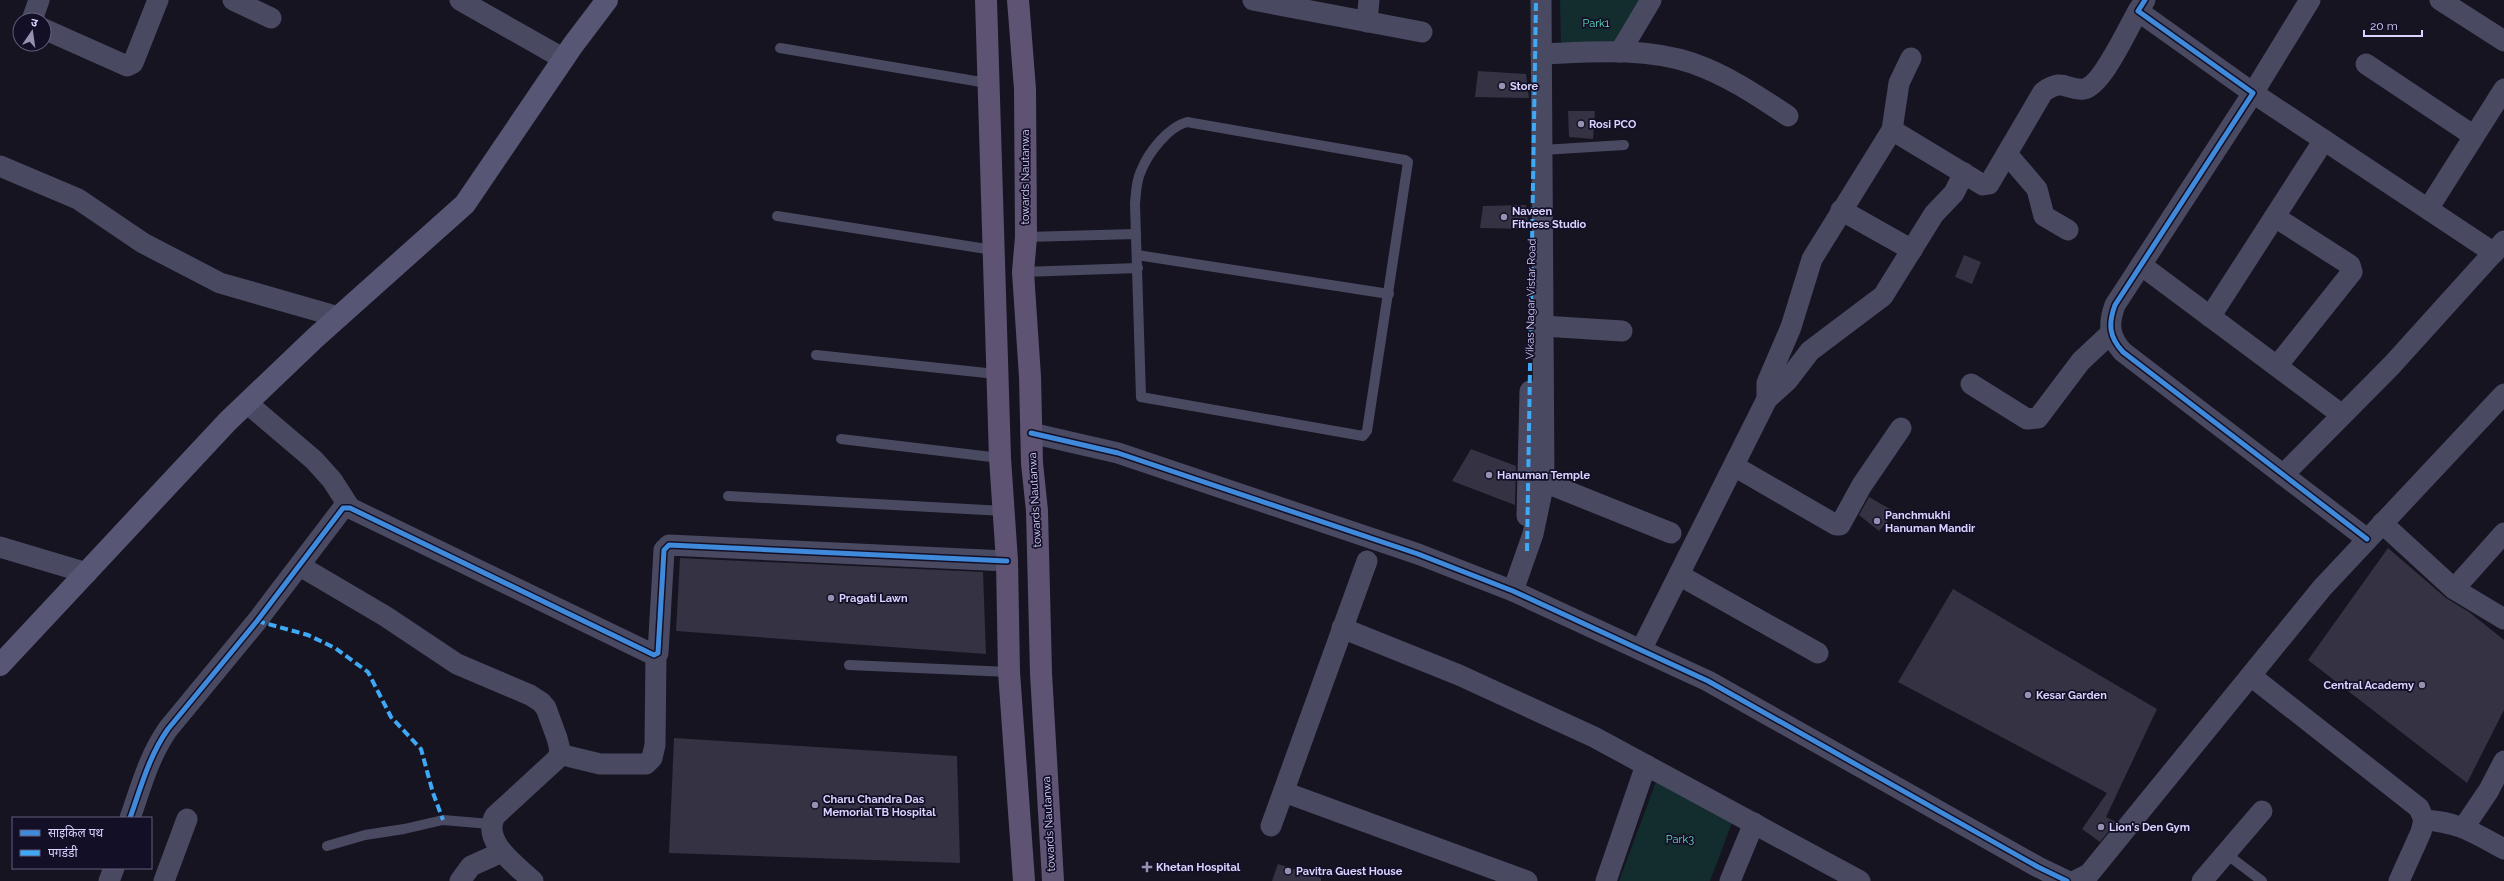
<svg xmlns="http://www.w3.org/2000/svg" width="2504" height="881" font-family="Raleway,'Noto Sans Devanagari',sans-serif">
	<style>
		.green { fill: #132c2d }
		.building { fill: #343243 }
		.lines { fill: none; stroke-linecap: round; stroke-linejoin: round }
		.lane { stroke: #4a4962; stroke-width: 10 }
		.street { stroke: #4a4962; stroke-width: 21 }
		.secondary { stroke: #575674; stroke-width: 22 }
		.primary { stroke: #5e5373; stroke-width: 22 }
		.quiet { stroke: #3fa9f5; stroke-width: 4; stroke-dasharray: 8 4; stroke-linecap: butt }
		.cycleway-casing { stroke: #130f26; stroke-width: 8 }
		.cycleway { stroke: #408adc; stroke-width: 5 }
		.poi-dot { fill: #9591b1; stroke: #130f26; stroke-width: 1.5 }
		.labels { text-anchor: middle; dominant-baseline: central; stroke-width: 3.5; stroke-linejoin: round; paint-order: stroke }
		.park-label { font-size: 11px; fill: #5fe0c0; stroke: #130f26 }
		.poi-label { font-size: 11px; font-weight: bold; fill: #d9d4ff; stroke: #130f26; text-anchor: start }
		.street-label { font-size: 11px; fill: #d9d4ff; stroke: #130f26 }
	</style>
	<rect width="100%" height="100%" fill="#161421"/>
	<g class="green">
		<path d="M1560 0H1643L1617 46H1561Z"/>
		<path d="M1657 779 1733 820 1710 881H1619Z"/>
	</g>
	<g class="building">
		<path d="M1478 71 1526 74 1529 98 1475 97Z"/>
		<path d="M1568 111H1595L1593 139 1569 137Z"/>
		<path d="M1526 205 1529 229 1480 228 1483 206Z"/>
		<path d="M1964 255 1981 262 1972 284 1955 277Z"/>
		<path d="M1471 449 1516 466 1515 505 1452 481Z"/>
		<path d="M1869 497 1895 512 1879 531 1859 515Z"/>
		<path d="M2388 548 2446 598 2469 612 2504 640V710L2467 783 2308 660Z"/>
		<path d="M680 558 983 572 986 654 676 631Z"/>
		<path d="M1953 589 2157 709 2106 817 2116 822 2100 842 2082 829 2107 793 1898 682Z"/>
		<path d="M674 738 957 756 960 863 669 853Z"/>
		<path d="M1278 864 1321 878V881H1272Z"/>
	</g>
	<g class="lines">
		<g class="lane">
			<path d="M780 48 987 83"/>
			<path d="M1187 122 1405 160 1408 162 1367 431 1363 436 1141 397 1135 204C1136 193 1136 181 1141 171 1148 153 1168 127 1187 122Z"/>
			<path d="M1542 150 1624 145"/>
			<path d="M777 216 993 250"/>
			<path d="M1026 237 1136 234"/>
			<path d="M1137 255 1389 294"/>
			<path d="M1023 272 1138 268"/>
			<path d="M816 355 996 374"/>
			<path d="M841 439 1000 458"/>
			<path d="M728 496 1004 511"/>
			<path d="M849 665 1009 672"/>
			<path d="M327 846 365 835 404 829 443 820 490 824"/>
			<path d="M2225 853 2262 881"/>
		</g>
		<g class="street">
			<path d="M233 0 271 18"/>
			<path d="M460 0 564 59"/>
			<path d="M1253 0 1422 32"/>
			<path d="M2145 0 2138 11 2253 93 2115 305C2108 324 2109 337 2123 352L2367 539"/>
			<path d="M2310 0 2253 93 2494 253"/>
			<path d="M2440 0 2504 41"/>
			<path d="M32 20 39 0"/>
			<path d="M1367 22 1369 0"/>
			<path d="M44 29 127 66 133 63 158 0"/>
			<path d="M1620 52 1651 0"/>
			<path d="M1541 54C1591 52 1644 47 1692 63 1727 75 1758 96 1788 116"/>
			<path d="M2366 64 2474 136"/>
			<path d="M1892 130 1983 185 1989 184 2043 92C2064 77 2066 91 2084 89 2102 86 2128 28 2138 11"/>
			<path d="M2007 154 2037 189 2044 216 2068 230"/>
			<path d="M0 166 78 199 143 243 220 283 339 317"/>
			<path d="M2428 209 2504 89"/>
			<path d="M1841 210 1912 250"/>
			<path d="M2275 217 2350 265 2352 272 2277 366"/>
			<path d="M2141 265 2342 415"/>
			<path d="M2210 317 2324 140"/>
			<path d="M1543 326 1622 331"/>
			<path d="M1971 384 2027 419 2038 418 2081 361 2111 333"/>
			<path d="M1767 399V383L1791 327 1812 259 1892 130 1899 83 1911 58"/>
			<path d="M247 403 314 460 332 480 350 508"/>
			<path d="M1031 433 1118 453 1418 554 1513 591 1708 681 2038 867 2067 881"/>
			<path d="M1734 466 1836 525H1840L1862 485 1901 428"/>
			<path d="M2283 475 2392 365 2504 241"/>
			<path d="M1544 482 1671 533"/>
			<path d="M1527 516 1530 391"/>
			<path d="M2382 523 2454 589 2504 619"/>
			<path d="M0 547 87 573"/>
			<path d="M300 566 385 616 457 664 530 695 541 702 546 708 557 738 560 750 558 758 495 816C481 841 516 865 533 881"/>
			<path d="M1679 575 1818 653"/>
			<path d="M2454 589 2504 533"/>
			<path d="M1513 591 1533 534 1544 482 1541 0"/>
			<path d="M1342 628 1459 675 1594 737 1860 881"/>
			<path d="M1641 650 1767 399 1787 381 1810 351 1883 296 1934 214 1954 193 1964 173"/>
			<path d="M2251 676 2419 808 2424 820 2421 832 2399 881"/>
			<path d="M559 754 600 764H646L652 758 655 745 656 655"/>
			<path d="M1284 792 1527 881"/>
			<path d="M130 818C141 787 149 756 168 729L257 621 343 508H350L654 655 658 653 664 550 669 545 1007 561"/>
			<path d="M2424 820C2459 822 2474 833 2504 849"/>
			<path d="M1271 826 1367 561"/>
			<path d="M2464 827 2489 790 2504 761"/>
			<path d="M109 881 114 868"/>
			<path d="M164 881 187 819"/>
			<path d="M460 881 471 866 502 852"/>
			<path d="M1606 881 1646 765"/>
			<path d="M1730 881 1754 823"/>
			<path d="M2075 881 2089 874 2322 588 2504 394"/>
			<path d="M2202 881 2262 811"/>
		</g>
		<path class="secondary" d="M0 665 228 421 315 338 465 204 573 45 607 0"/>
		<g class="primary">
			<path d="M986 0 1000 458 1007 561 1009 672 1024 881"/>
			<path d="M1018 0 1025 89 1026 237 1023 272 1030 377 1032 463 1037 511 1041 673 1053 881"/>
		</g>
		<g class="quiet">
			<path d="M1527 551 1536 0"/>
			<path d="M257 621 308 635 335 648 368 672 391 717 421 749 433 793 443 820"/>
		</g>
		<g class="cycleway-casing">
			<g id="cycleway">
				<path d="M2145 0 2138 11 2253 93 2115 305C2108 324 2109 337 2123 352L2367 539"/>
				<path d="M1031 433 1118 453 1418 554 1513 591 1708 681 2038 867 2067 881"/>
				<path d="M130 818C141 787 149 756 168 729L257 621 343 508H350L654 655 658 653 664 550 669 545 1007 561"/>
			</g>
		</g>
		<use href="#cycleway" class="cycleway"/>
	</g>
	<g class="poi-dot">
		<circle cx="1502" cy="86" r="4"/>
		<circle cx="1581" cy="124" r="4"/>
		<circle cx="1504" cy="217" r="4"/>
		<circle cx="1489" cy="475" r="4"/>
		<circle cx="1877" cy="521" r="4"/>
		<circle cx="831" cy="598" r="4"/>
		<circle cx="2422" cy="685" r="4"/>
		<circle cx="2028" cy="695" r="4"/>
		<circle cx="815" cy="805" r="4"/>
		<circle cx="2101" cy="827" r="4"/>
		<path d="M1145 861h4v4h4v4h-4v4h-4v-4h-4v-4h4z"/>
		<circle cx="1288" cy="871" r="4"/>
	</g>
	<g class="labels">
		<g class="park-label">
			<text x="1596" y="23">Park1</text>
			<text x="1680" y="839">Park3</text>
		</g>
		<g class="poi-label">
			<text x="1510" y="86">Store</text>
			<text x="1589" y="124">Rosi PCO</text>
			<text x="1512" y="211">Naveen<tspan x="1512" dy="13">Fitness Studio</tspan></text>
			<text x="1497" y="475">Hanuman Temple</text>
			<text x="1885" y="515">Panchmukhi<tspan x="1885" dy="13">Hanuman Mandir</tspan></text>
			<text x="839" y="598">Pragati Lawn</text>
			<text x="2414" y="685" text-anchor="end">Central Academy</text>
			<text x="2036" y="695">Kesar Garden</text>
			<text x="823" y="799">Charu Chandra Das<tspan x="823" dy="13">Memorial TB Hospital</tspan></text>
			<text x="2109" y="827">Lion's Den Gym</text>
			<text x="1156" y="867">Khetan Hospital</text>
			<text x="1296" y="871">Pavitra Guest House</text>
		</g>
		<g class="street-label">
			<text transform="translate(1025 177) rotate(-90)">towards Nautanwa</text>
			<text transform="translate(1531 299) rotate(-89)">Vikas Nagar Vistar Road</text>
			<text transform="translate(1035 500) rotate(-93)">towards Nautanwa</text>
			<text transform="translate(1049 824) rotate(-93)">towards Nautanwa</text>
		</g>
	</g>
	<rect x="12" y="817" width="140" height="52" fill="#130f26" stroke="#625e7d"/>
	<rect x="20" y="830" width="20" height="6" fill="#408adc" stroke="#625e7d"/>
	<text x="48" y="837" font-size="12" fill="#d9d4ff">साइकिल पथ</text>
	<rect x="20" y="850" width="20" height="6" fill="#3fa9f5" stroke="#625e7d"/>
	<text x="48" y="857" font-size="12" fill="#d9d4ff">पगडंडी</text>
	<g transform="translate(32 32) rotate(13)"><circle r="19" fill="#130f26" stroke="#625e7d"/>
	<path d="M0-3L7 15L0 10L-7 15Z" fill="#9591b1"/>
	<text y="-6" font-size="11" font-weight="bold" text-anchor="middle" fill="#d9d4ff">उ</text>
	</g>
	<path d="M2364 30v6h58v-6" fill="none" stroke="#d9d4ff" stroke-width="2"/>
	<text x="2370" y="30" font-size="12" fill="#d9d4ff" stroke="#130f26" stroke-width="3" paint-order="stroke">20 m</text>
</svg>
